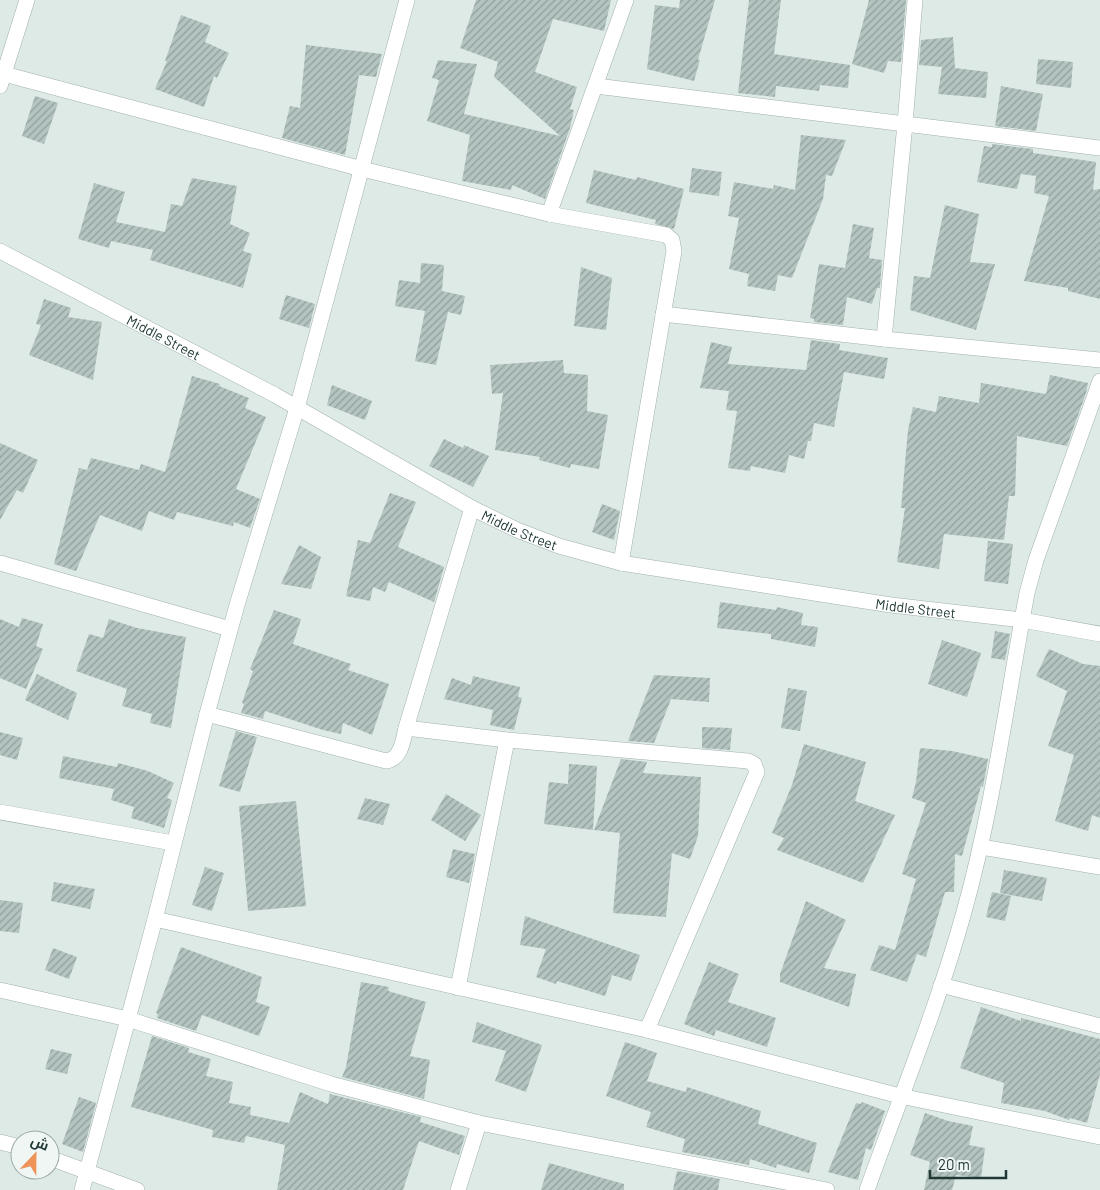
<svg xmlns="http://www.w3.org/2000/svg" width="1100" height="1190" font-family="Barlow,Cairo,sans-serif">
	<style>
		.building { fill: url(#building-hatch) }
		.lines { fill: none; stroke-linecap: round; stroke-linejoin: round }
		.minor-casing { stroke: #a1b1ae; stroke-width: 16 }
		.minor { stroke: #fff; stroke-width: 15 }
		.labels { text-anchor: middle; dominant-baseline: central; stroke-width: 4; stroke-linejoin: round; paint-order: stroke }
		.street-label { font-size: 14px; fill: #203936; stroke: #eff6f4 }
	</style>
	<defs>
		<pattern id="building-hatch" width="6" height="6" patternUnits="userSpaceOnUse" patternTransform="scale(1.25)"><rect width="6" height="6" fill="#b4c4c0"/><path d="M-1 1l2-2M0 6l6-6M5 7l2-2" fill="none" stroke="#92a09d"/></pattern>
	</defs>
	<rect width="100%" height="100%" fill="#deeae6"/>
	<g class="building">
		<path d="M476 0H611L604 31 553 19 535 72 577 87 570 109 574 110 570 128 545 199 512 185 511 190 462 181 470 135 427 121 439 80 432 78 438 60 456 62 477 64 464 114 560 136 494 77 498 62 460 48Z"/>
		<path d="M680 0H715L698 60H700L694 81 647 69 655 5 679 8Z"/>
		<path d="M749 0H781L774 54 850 65 848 88 820 85 819 91 776 86 775 97 738 93Z"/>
		<path d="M869 0H906L901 62 888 61 884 73 852 64Z"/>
		<path d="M181 15 211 26 205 42 229 53 217 78 214 76 204 107 155 89 167 61H165Z"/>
		<path d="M953 37 955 68 988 72 986 98 938 94 942 67 919 65 921 40Z"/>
		<path d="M306 45 382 54 376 77 359 75 345 155 282 138 290 106 300 108Z"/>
		<path d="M1038 59 1073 62 1071 88 1036 84Z"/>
		<path d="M1001 86 1043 94 1036 131 995 126Z"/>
		<path d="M35 96 58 103 44 144 22 136Z"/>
		<path d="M801 135 846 140 832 176 826 175 823 199 792 278 778 275 775 291 747 286 749 274 729 269 739 218 728 216 734 182 773 189 774 185 795 190Z"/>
		<path d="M992 144 1033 149V153L1096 162 1093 190 1100 189V299L1068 291V288L1024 281 1049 196 1034 193 1036 176 1021 174 1017 189 977 182 984 146 992 147Z"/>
		<path d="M692 168 722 172 719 196 689 192Z"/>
		<path d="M594 170 636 180 637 177 684 189 674 229 655 224 656 220 586 203Z"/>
		<path d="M192 178 237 186 230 224 250 233 243 251 252 254 243 288 150 260 153 250 111 241 109 248 78 239 94 183 125 192 116 222 165 232 171 204 182 206Z"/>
		<path d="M945 205 979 214 970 262 995 264 976 330 910 310 914 276 930 278Z"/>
		<path d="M853 224 874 228 869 258 882 260 880 288H877L872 304 847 297 843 325 814 322V319L810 318 819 264 845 268Z"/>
		<path d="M421 263 444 265 442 291 465 296 461 315 448 312 436 365 415 361 425 311 395 306 399 280 420 283Z"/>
		<path d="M581 267 612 278 606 330 574 326Z"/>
		<path d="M286 295 315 304 309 328 279 319Z"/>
		<path d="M44 299 71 308 68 317 102 322 93 380 29 355 41 325 36 324Z"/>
		<path d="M811 340 840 344 839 350 888 358 884 379 844 372 834 427 814 423 811 441H808L804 459 789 455 785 473 751 466 750 471 728 468 737 411 726 410 729 391 700 388 711 342 732 347 728 364 806 370Z"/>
		<path d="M563 360 564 373 588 375 587 411 608 415 599 469 571 464 570 468 539 460 540 457 495 450 503 393 492 394 490 365Z"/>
		<path d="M1050 375 1088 383 1086 393 1067 446 1017 436 1015 496H1009L1004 540 944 534 939 569 897 562 905 508H901L908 430 913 407 936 412 939 396 979 403 981 383 1046 394Z"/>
		<path d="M192 376 220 384 219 386 249 398 245 408 266 417 236 489 260 499 250 528 234 522 233 526 177 512 174 520 149 511 142 531 100 515 76 571 54 564 79 468 87 470 91 458 139 470 141 464 165 472Z"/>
		<path d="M332 385 372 401 365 420 327 405Z"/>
		<path d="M444 439 463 448 464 445 489 456 473 487 429 466Z"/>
		<path d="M0 443 38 460 23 493 17 490 0 520Z"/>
		<path d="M390 493 416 502 398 547 444 567 434 602 389 582 385 592 373 587 370 601 346 596 358 540 370 543Z"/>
		<path d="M602 504 620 511 614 540 592 532Z"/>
		<path d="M988 541 1013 544 1008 584 984 581Z"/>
		<path d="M299 545 321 557 311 589 281 584Z"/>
		<path d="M720 602 776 610 777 607 803 613 801 625 818 627 815 647 771 639V634L717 628Z"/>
		<path d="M274 610 301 619 293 644 351 664 348 670 389 684 372 735 343 723 341 734 323 730 265 711 263 719 241 713 244 704 242 703 253 671 250 669Z"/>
		<path d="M22 618 43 624 36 646 43 649 26 689 0 678V619L19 627Z"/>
		<path d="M109 619 137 628 186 637 171 728 150 723 152 714 122 706 127 689 76 671 89 634 103 638Z"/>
		<path d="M995 631 1010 634 1005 660 991 658Z"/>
		<path d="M942 640 981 653 967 697 928 684Z"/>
		<path d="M1049 649 1083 664 1100 666V818L1092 815 1088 831 1055 821 1074 755 1048 746 1067 691 1036 676Z"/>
		<path d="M37 674 77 693 68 720 25 700Z"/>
		<path d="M654 675 710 678 709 702 671 699 654 743 628 741Z"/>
		<path d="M473 676 520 687 518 697 522 698 514 730 490 725 493 710 444 699 452 678 471 685Z"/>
		<path d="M788 688 807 691 800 731 781 728Z"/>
		<path d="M702 727 732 728 730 750 702 748Z"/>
		<path d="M236 731 257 737 240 792 219 786Z"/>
		<path d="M0 732 23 738 17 760 0 755Z"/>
		<path d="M804 744 866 762 855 801 895 815 863 883 777 850 784 838 772 833 792 785Z"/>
		<path d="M920 748 952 751 988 759 983 787 981 786 962 856 955 854 954 892H945L926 957 917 954 907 982 870 970 879 945 895 950 916 879 902 874 926 803 912 798 916 782Z"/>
		<path d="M63 756 117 767 118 763 148 771 174 783 167 798 172 800 164 828 131 818 134 807 111 800 114 789 59 778Z"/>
		<path d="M621 759 647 762 643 773 701 777 698 836 690 859 672 853 666 917 613 913 620 833 594 830Z"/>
		<path d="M569 764 597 766 593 830 544 824 549 782 568 784Z"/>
		<path d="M446 794 481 815 465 841 431 820Z"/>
		<path d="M365 798 390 804 383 825 357 819Z"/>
		<path d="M296 801 306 906 248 911 239 806Z"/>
		<path d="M453 849 475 854 469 883 446 877Z"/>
		<path d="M205 867 224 873 212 911 192 905Z"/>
		<path d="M1004 870 1047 878 1042 901 1000 893Z"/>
		<path d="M54 882 95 889 90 909 51 901Z"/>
		<path d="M992 892 1011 896 1005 921 986 917Z"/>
		<path d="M0 900 23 903 19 933 0 931Z"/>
		<path d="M806 901 846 920 824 968 856 974 849 1007 780 982V974Z"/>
		<path d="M525 916 640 955 631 981 612 975 605 996 557 981 556 984 536 977 546 949 520 945Z"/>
		<path d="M181 947 262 977 256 1002 270 1007 259 1036 202 1015 196 1031 157 1018 158 1014 156 1013Z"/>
		<path d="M53 948 77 957 69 979 45 970Z"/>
		<path d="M709 962 739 974 728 1002 776 1018 767 1047 716 1030 714 1036 684 1024Z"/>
		<path d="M361 982 389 987 388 991 426 1002 410 1056 430 1060 424 1099 342 1077 346 1067Z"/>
		<path d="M981 1007 1021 1021V1018L1100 1039V1074L1087 1123 1070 1118 1069 1120 1045 1111 1001 1103 1004 1083 960 1068Z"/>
		<path d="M477 1022 542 1045 526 1092 495 1081 506 1051 472 1042Z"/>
		<path d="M152 1036 189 1048 188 1052 211 1059 206 1076 233 1082 229 1103 251 1107 250 1115 289 1123 300 1092 328 1104 330 1094 421 1117 420 1122 465 1136 459 1155 419 1141 403 1190H277L285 1145 246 1136 244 1143 212 1137 213 1130 131 1107Z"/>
		<path d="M625 1042 657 1053 647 1081 686 1092 687 1087 761 1111 758 1124 817 1143 809 1173 777 1164 776 1168 750 1159 749 1165 682 1152 685 1139 646 1127 651 1112 606 1096Z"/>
		<path d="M51 1049 72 1054 67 1074 45 1069Z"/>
		<path d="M79 1097 96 1103 83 1152 62 1144Z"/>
		<path d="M862 1102 885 1111 871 1150 866 1148 858 1180 828 1172 856 1103 861 1104Z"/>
		<path d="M925 1113 948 1121 973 1126 969 1145 985 1148 981 1178 956 1175 952 1190H924L930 1162 910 1155Z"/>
		<path d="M549 1163 624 1184V1190H541Z"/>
		<path d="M677 1171 720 1179 718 1190H673Z"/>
	</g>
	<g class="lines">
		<g class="minor-casing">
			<g id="minor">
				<path d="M4 74 362 169 549 214 666 235 672 240 674 251 621 563"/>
				<path d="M0 86 27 0"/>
				<path d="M596 86 1100 148"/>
				<path d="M549 214 626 0"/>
				<path id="s1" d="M0 251 275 395 472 508 517 530 559 546 621 563 891 605 1022 620 1100 634"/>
				<path d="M663 314 884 339 1100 360"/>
				<path d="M884 339 905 124 915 0"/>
				<path d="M0 563 230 629"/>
				<path d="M207 714 386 761C401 759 403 741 406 728L472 508"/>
				<path d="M406 728 507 740 748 761 754 764 757 772 647 1030"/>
				<path d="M0 812 173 843"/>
				<path d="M981 847 1100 867"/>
				<path d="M155 919 647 1030 900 1096 1100 1137"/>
				<path d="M941 985 1100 1026"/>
				<path d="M458 988 507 740"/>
				<path d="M0 990 128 1019 331 1084 479 1123 827 1190"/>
				<path d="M0 1142 20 1147"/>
				<path d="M50 1158 137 1190"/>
				<path d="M82 1190 155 919 207 714 237 605 297 408 407 0"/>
				<path d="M458 1190 479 1123"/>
				<path d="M867 1190C900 1098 938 1006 964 912 993 808 1007 699 1027 593L1036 560 1100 381"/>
			</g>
		</g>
		<use href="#minor" class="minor"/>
	</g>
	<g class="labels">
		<g class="street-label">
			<text stroke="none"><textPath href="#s1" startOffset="185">Middle Street</textPath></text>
			<text stroke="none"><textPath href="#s1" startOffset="590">Middle Street</textPath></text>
			<text stroke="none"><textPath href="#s1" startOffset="995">Middle Street</textPath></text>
		</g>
	</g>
	<g transform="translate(35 1155) rotate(22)"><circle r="24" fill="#eff6f4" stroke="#9caaa8"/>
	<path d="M0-4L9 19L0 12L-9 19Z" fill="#ef9358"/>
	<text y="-8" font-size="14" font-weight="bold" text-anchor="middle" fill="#203936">ش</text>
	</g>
	<path d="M930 1170v8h76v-8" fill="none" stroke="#203936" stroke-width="2.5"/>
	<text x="938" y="1170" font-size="15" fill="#203936" stroke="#eff6f4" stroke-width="4" paint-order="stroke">20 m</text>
</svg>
